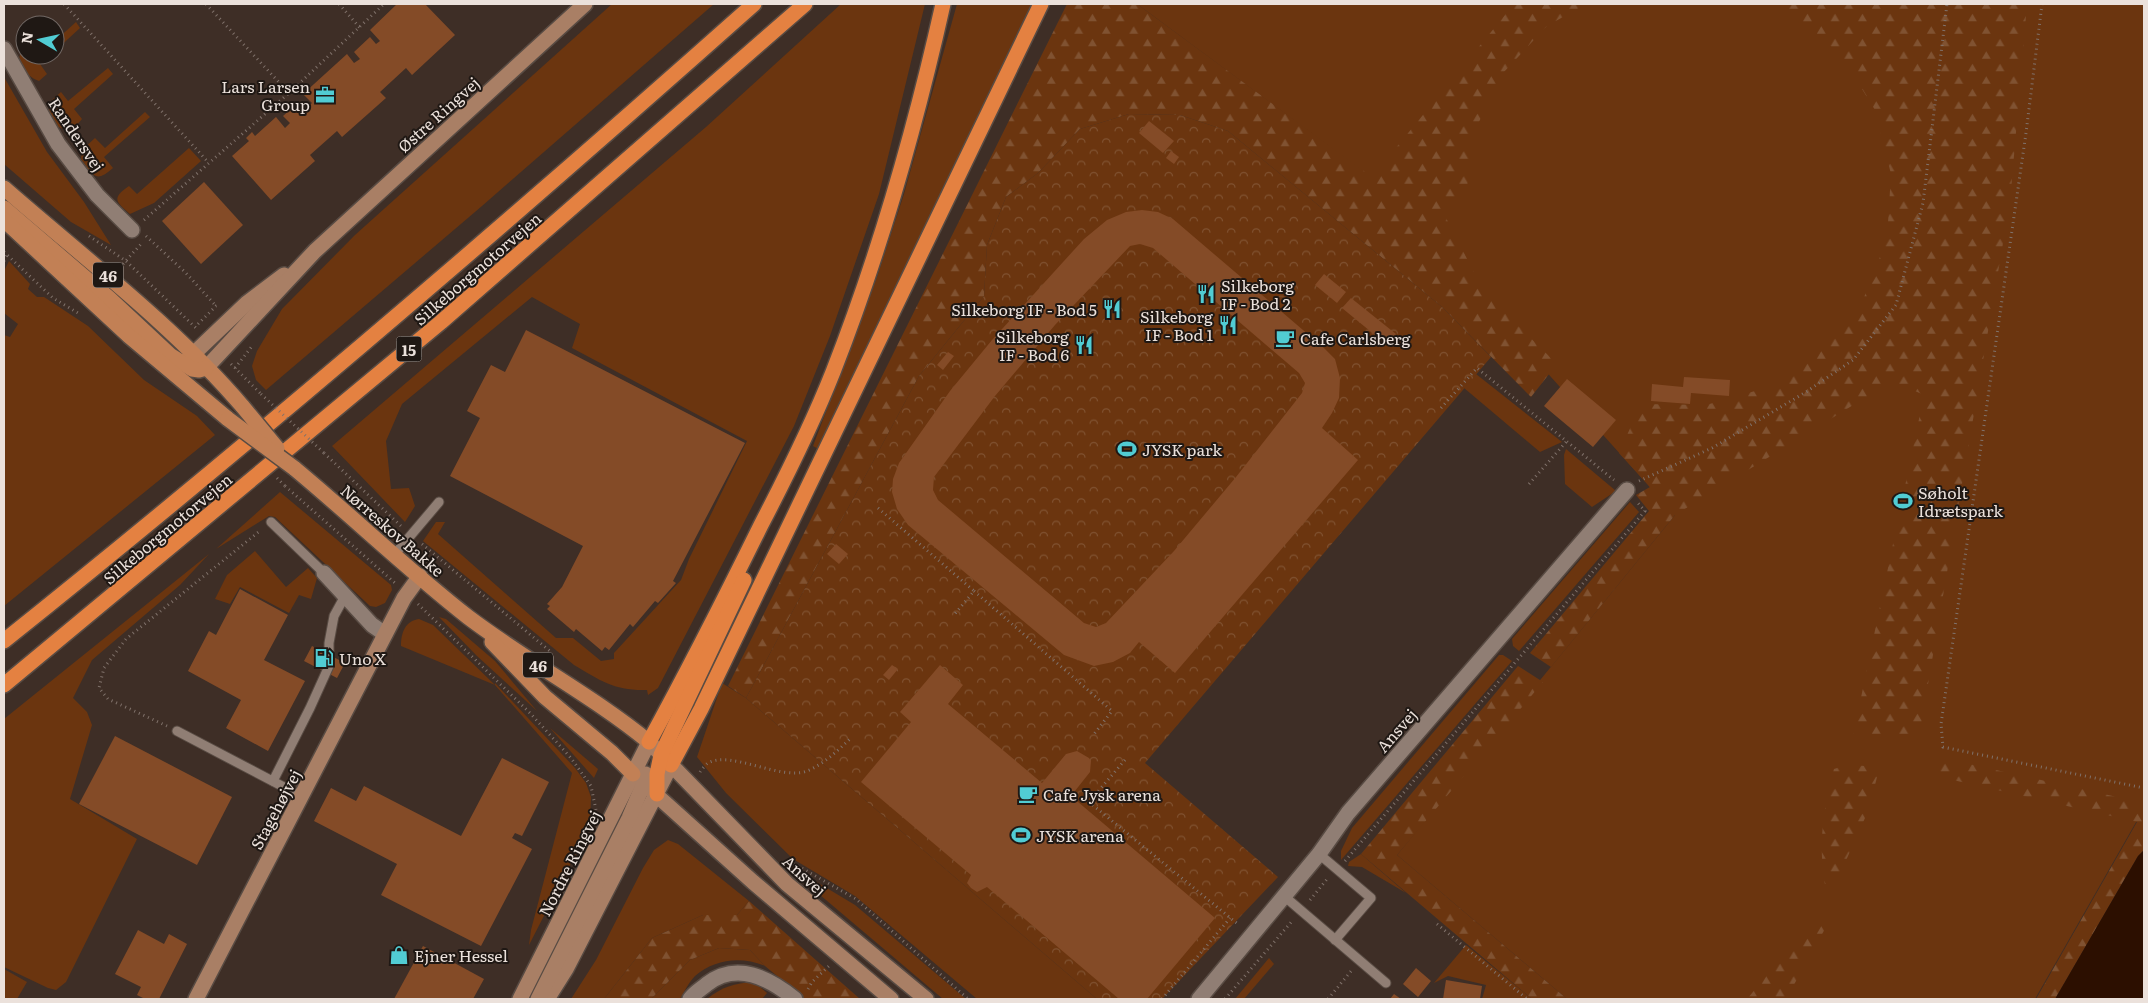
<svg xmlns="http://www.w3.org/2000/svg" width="2148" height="1003" font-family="Literata,serif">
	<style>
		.green { fill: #6b350f }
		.forest { fill: url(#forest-firs) }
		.park { fill: url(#park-crowns) }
		.water { fill: #2c0f00 }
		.building { fill: #844b27; fill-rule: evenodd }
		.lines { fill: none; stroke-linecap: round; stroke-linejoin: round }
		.lane-casing { stroke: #584b43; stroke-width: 11 }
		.street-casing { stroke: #584b43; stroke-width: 18 }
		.secondary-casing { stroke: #584b43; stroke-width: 18 }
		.primary-casing { stroke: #584b43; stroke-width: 18 }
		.highway-casing { stroke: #584b43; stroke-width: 18 }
		.path { stroke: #80726b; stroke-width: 3; stroke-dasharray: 1 4; stroke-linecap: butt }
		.lane { stroke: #907e74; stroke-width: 9 }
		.street { stroke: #907e74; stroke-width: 15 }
		.secondary { stroke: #a97f65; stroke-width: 15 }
		.primary { stroke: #c28055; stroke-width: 15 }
		.highway { stroke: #e48141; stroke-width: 15 }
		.primary-bridge-casing { stroke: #584b43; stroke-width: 18; stroke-linecap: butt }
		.path-bridge { stroke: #80726b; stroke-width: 3; stroke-dasharray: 1 4; stroke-linecap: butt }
		.primary-bridge { stroke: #c28055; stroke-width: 15 }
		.labels { text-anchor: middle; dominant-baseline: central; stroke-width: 4; stroke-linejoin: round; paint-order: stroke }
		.shield { fill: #1f1814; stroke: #aea59f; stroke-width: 1 }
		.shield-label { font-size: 15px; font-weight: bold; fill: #ebe1db }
		.poi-label { font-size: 16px; fill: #ebe1db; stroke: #1f1814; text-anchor: start }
		.street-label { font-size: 16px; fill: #ebe1db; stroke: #1f1814 }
	</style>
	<defs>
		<pattern id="forest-firs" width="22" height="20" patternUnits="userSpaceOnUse" patternTransform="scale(1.25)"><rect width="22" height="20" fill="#6b350f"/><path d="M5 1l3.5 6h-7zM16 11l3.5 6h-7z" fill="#805231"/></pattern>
		<pattern id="park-crowns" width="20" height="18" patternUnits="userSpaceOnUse" patternTransform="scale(1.25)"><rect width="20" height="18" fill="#6b350f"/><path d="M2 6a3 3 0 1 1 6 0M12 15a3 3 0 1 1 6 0" fill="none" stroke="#805231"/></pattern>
	</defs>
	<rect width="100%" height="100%" fill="#3e2e26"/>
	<g class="green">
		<path d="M612 4H714L482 206 266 390 256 380 252 366 257 351 282 309 355 235Z"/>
		<path d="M841 4H925L879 194 830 336 794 426 658 688 648 695 647 690C615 691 601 681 574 665L423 541 436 522H445L438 534 556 638H573L601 661 614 659V653L681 580 689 559 747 441 572 348 580 324 532 297 402 404 386 441 391 489 409 488 415 506 405 522 332 446 706 127Z"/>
		<path d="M957 4H1034L820 450 813 446 877 277 904 194Z"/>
		<path d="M1137 4H2144V818L2139 817 2035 999H1567L1397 855 1675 515 1372 178Z"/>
		<path d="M76 22 80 28 55 51V41Z"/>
		<path d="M25 48V55H50L40 64 47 74 39 81C27 77 11 59 25 48Z"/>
		<path d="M108 68 113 74 74 109 82 119 75 127 67 130 58 127 49 112 52 100 61 92 68 101Z"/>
		<path d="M4 77 47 152 84 202 111 245 71 222 4 164Z"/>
		<path d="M145 112 150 117 104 157 113 168C95 184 93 175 81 159L82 150 95 138 105 148Z"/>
		<path d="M189 148 201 161 154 203 130 214C116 202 111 198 129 186L137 194Z"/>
		<path d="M9 261 30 284 28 289 37 297H44L88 326 144 380 197 416 215 435 4 606V335L10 337 18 324 4 313V271Z"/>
		<path d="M1476 374 1562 442 1540 452 1464 388Z"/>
		<path d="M1566 449 1616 491 1592 507 1565 484 1564 455Z"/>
		<path d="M280 492 391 585 392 590 385 603 376 607 370 606 275 517 269 516 216 549Z"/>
		<path d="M1630 502 1639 512 1519 651 1513 646 1512 639Z"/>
		<path d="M255 551 286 587 308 568 317 578 311 599 299 595 289 613 240 587 230 604 215 599 227 575Z"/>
		<path d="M209 554 180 585 92 660 73 698 87 712 92 725 70 799 137 839 66 982 56 990 48 988 4 967V719Z"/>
		<path d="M439 617 446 619 495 661 537 711 477 656Z"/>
		<path d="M419 619 433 625 495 685V683L575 768 586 783 591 797 590 826 529 945 531 930 572 773 495 685 401 646C401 633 405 621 419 619Z"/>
		<path d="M1499 655H1503L1512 661 1341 860V851L1352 828Z"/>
		<path d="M722 683 746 698 1097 999H977L855 896 793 859 726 793 697 757Z"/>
		<path d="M550 728 598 769 594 778Z"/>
		<path d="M668 840 678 844 749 901 737 915H703L652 938 604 999H571L596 960 643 868 654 850Z"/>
		<path d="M1361 854 1406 893 1362 867 1348 866 1349 862Z"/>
		<path d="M790 866 855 905 966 999H943L813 889Z"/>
		<path d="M1466 945 1532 999H1482L1486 985 1448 976 1434 983Z"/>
		<path d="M719 948 750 950 765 966C741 956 715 959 695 976 689 982 684 992 680 999H651L690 960Z"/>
		<path d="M1269 958 1274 964 1244 999H1235Z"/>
		<path d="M4 969 27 982 17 999H4Z"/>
		<path d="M754 982 767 993 762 999H707C722 987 734 983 754 982Z"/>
	</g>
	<g class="forest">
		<path d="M1067 4H1137L1372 177 1514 4H1586L1547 26 1503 73 1474 132 1466 197 1444 214 1484 292 1557 364 1531 397 1442 307 1228 131 1180 115 1129 114 1080 129 1038 173 1006 197 987 245 984 296 919 376 746 698 728 686Z"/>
		<path d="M1771 4H1900L1920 8 1921 4H2027L2010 202 1919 737 1853 736 1924 395 1892 381 1675 515 1551 667 1530 653 1649 511 1636 495 1650 487 1619 453 1641 404 1706 405 1769 387 1823 350 1863 300 1887 239 1891 174 1875 110 1841 55 1792 13Z"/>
		<path d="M1518 666 1543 682 1397 855 1567 999H1532L1361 854Z"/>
		<path d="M1942 758 2144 803V850L2138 856 2055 999H2036L2137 822 1931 775Z"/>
		<path d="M1847 765 1866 766 1877 777 1869 809 1835 885H1825C1818 844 1823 809 1834 769Z"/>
		<path d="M749 901 860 999H805L765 966 750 950 719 948 690 960 651 999H604L652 938 703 915H737Z"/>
		<path d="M1818 915 1831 918 1786 999H1747Z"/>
	</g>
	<path class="park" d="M1129 114 1180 115 1228 131 1442 307 1491 357 1145 763 1278 877 1162 999H1097L746 698 919 376 984 296 987 245 1006 197 1038 173 1080 129Z"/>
	<path class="water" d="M2144 850V999H2055L2138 856Z"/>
	<g class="building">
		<path d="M397 4H425L455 35 412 75 406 68 380 92 386 98 342 137 337 131 310 155 315 161 271 200 232 156 249 141 246 138 252 132 255 136 276 117 285 128 290 123 283 116 300 101 306 108 312 103 303 94 347 54 354 63 360 59 354 52 370 37 376 44 380 41 370 30Z"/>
		<path d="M1149 121 1174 141 1163 153 1139 133Z"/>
		<path d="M1171 151 1179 157 1174 164 1166 158Z"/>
		<path d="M204 182 243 225 201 264 162 221Z"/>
		<path d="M1142 210 1158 212 1173 219 1324 348 1335 359 1340 378 1339 398 1332 413 1322 428 1358 460 1175 673 1139 642 1130 653 1113 662 1094 666 1064 655 908 525 897 509 892 492 893 479 899 463 950 391 992 340 1084 239 1107 220 1126 212ZM1140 244 1153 248 1299 373 1305 383 1302 393 1236 477 1174 551 1106 623 1096 627 1084 623 938 500 933 490 934 477 995 396 1055 325 1130 246Z"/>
		<path d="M1324 274 1346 292 1337 303 1315 285Z"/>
		<path d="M1351 298 1396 334 1387 345 1342 308Z"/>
		<path d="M526 330 745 443 673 581 676 583 658 603 655 601 633 627 630 624 609 650 605 647 602 651 576 629 574 632 547 609 550 606 547 604 562 587 583 546 450 476 480 418 467 411 491 365 505 372Z"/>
		<path d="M948 352 954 356 943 370 937 365Z"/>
		<path d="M1684 377 1730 380 1729 396 1691 393 1690 404 1651 401 1652 384 1683 387Z"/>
		<path d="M1567 379 1616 420 1593 447 1544 406Z"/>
		<path d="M836 544 848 554 839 564 827 554Z"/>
		<path d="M240 589 288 615 264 660 305 681 268 751 226 728 241 700 188 671 209 631 216 635Z"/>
		<path d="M312 646 345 663 337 678 304 661Z"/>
		<path d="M892 665 898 669 889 680 883 675Z"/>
		<path d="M940 665 963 685 948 704 1042 783 1066 754 1077 751 1089 758 1091 761 1090 772 1071 796 1215 918 1147 999H1119L987 887 977 892 971 888 967 883 971 875 861 782 911 722 900 712Z"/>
		<path d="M115 736 232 797 197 865 79 804Z"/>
		<path d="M502 758 549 782 522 836 515 833 512 838 532 849 481 946 381 895 397 864 314 821 331 788 356 801 364 786 461 836Z"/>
		<path d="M138 930 164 944 169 934 187 944 159 999H145L137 995 141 987 115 974Z"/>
		<path d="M423 946 484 979 473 999H394Z"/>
		<path d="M1416 968 1431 981 1418 997 1403 984Z"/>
		<path d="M1446 980 1482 986 1480 999H1443Z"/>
		<path d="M1394 994 1401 999H1390Z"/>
	</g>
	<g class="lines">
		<g class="lane-casing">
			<g id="lane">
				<path d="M271 522 324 573"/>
				<path d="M395 554 439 502"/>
				<path d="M177 731 301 796"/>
				<path d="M273 781 310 708 329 666V643L334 616 345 596"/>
				<path d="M1319 854 1371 898 1335 940"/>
				<path d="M1284 896 1386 983"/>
			</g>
		</g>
		<g class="street-casing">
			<g id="street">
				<path d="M4 49 58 144 97 195 132 230"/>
				<path d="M324 573 372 625 385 634"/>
				<path d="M690 999C694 993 701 989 707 984 737 961 769 978 795 999"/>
				<path d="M1199 999 1319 854 1348 813 1627 490"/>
			</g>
		</g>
		<g class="secondary-casing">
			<g id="secondary">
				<path d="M185 362 247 303 284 275"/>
				<path d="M206 368 315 251 585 4"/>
				<path d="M649 742 787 884 926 999"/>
				<path d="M633 774 753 882 891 999"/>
				<path d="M549 996 566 969 671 765"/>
				<path d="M196 999 404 598 420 576"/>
				<path d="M520 999 649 742"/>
				<path d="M538 999 629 818 644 783 646 774"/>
			</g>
		</g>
		<g class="primary-casing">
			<g id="primary">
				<path d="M4 188C85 259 173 325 243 407"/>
				<path d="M4 208 110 299 170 355 192 369 199 370 206 368"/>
				<path d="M4 220 129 336 228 419"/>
				<path d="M294 468C353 517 408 570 468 617 526 661 593 696 649 742"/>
				<path d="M492 642 545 697 612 753 633 774"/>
			</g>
		</g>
		<g class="highway-casing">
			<g id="highway">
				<path d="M4 641C260 436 509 222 754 4"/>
				<path d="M4 685 441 322 805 4"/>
				<path d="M649 742C688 671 725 598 761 525 787 475 812 425 833 372 880 252 915 129 943 4"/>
				<path d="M671 765 701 709 1041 4"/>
				<path d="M657 794V774L661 755 744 580"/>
			</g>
		</g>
		<g class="path">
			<path d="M64 4 208 162"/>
			<path d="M206 4 289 93"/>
			<path d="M339 4 360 28"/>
			<path d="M2042 4 2026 133 1941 724 1943 747 2144 788"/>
			<path d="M144 220 289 93 384 4"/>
			<path d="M89 236 126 261 197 329"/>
			<path d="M146 236 185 272 216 306"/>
			<path d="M4 252 53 298 78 313"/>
			<path d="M4 261 7 255"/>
			<path d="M123 264 141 244"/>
			<path d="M198 324 216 306 219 305"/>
			<path d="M231 364 261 394"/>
			<path d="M235 368 253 345"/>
			<path d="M1441 408 1477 368 1614 480"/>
			<path d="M324 453 402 527"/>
			<path d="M1639 481 1712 448 1806 392 1853 360 1896 305 1923 203 1947 4"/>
			<path d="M1529 484 1566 442"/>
			<path d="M285 486 395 583"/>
			<path d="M878 508 974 591 954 615"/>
			<path d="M422 544 551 652"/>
			<path d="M974 591 1112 711 1094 734"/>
			<path d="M418 604 530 713 571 758 591 786 596 810"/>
			<path d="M167 726 108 699 99 688 104 668 126 639 261 530"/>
			<path d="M1125 760 1089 802 1239 925"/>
			<path d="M700 772C702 769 705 765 708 763 731 750 781 781 807 771 824 764 837 751 850 739"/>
			<path d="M789 861 856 899 968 999"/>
			<path d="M1345 861 1645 511 1637 502"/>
			<path d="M1310 900 1328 878"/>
			<path d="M1437 924 1527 999"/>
			<path d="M808 989 812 982 829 966"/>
			<path d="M1162 999 1230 918"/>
			<path d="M1225 999 1293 920"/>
			<path d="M1328 999 1352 970"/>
		</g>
		<use href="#lane" class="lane"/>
		<use href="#street" class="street"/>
		<use href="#secondary" class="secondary"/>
		<use href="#primary" class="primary"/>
		<use href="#highway" class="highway"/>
		<g class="primary-bridge-casing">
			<g id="primary-bridge">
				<path d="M243 407 277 448"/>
				<path d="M228 419 294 468"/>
			</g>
		</g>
		<g class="path-bridge">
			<path d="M261 394 324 453"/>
			<path d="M277 478 285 486"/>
		</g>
		<use href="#primary-bridge" class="primary-bridge"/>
	</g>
	<defs>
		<g id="office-bare" transform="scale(1.5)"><path d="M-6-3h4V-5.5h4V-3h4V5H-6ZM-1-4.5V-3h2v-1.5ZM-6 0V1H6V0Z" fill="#51ccd3" stroke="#1f1814" stroke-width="2.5" paint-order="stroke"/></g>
		<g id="restaurant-bare" transform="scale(1.5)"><path d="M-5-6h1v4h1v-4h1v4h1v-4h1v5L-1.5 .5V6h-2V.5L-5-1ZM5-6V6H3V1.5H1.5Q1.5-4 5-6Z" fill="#51ccd3" stroke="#1f1814" stroke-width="2.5" paint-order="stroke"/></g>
		<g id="cafe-bare" transform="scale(1.5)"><path d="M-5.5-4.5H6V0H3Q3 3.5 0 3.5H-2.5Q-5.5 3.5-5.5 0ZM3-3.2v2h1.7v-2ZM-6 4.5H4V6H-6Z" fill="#51ccd3" stroke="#1f1814" stroke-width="2.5" paint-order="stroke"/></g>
		<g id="stadium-bare" transform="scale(1.5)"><path d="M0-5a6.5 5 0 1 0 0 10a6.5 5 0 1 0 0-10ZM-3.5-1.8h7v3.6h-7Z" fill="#51ccd3" stroke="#1f1814" stroke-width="2.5" paint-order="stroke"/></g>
		<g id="fuel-bare" transform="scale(1.5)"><path d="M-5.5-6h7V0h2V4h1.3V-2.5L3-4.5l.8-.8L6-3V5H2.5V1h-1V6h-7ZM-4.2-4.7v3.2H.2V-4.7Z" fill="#51ccd3" stroke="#1f1814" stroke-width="2.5" paint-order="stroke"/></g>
		<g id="shop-bare" transform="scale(1.5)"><path d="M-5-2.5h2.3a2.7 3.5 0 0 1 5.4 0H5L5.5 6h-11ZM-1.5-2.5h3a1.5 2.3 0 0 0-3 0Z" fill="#51ccd3" stroke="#1f1814" stroke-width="2.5" paint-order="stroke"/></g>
	</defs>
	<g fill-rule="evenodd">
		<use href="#office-bare" x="325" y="95"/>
		<use href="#restaurant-bare" x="1206" y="294"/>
		<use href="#restaurant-bare" x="1112" y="309"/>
		<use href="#restaurant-bare" x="1228" y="325"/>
		<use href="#cafe-bare" x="1285" y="338"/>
		<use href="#restaurant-bare" x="1084" y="345"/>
		<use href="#stadium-bare" x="1127" y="449"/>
		<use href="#stadium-bare" x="1903" y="501"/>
		<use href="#fuel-bare" x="324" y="658"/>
		<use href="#cafe-bare" x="1028" y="794"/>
		<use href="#stadium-bare" x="1021" y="835"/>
		<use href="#shop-bare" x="399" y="955"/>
	</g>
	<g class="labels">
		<g class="shield">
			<rect x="93" y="262.5" width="30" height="25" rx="4"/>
			<rect x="396.5" y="336.5" width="25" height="25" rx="4"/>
			<rect x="523" y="652.5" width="30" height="25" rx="4"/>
		</g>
		<g class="shield-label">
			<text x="108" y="275">46</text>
			<text x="409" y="349">15</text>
			<text x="538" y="665">46</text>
		</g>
		<g class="poi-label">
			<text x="310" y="86" text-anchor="end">Lars Larsen<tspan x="310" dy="18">Group</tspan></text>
			<text x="1221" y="285">Silkeborg<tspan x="1221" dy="18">IF - Bod 2</tspan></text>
			<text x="1097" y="309" text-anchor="end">Silkeborg IF - Bod 5</text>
			<text x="1213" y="316" text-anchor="end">Silkeborg<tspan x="1213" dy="18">IF - Bod 1</tspan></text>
			<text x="1069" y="336" text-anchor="end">Silkeborg<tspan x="1069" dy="18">IF - Bod 6</tspan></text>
			<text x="1300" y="338">Cafe Carlsberg</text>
			<text x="1142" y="449">JYSK park</text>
			<text x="1918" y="492">Søholt<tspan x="1918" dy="18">Idrætspark</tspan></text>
			<text x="339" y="658">Uno X</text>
			<text x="1043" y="794">Cafe Jysk arena</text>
			<text x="1036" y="835">JYSK arena</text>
			<text x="414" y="955">Ejner Hessel</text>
		</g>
		<g class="street-label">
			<text transform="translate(438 114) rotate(-42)">Østre Ringvej</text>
			<text transform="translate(77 134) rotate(56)">Randersvej</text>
			<text transform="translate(477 268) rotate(-41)">Silkeborgmotorvejen</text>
			<text transform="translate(167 528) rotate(-40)">Silkeborgmotorvejen</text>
			<text transform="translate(393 530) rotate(41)">Nørreskov Bakke</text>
			<text transform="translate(1396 730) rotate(-49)">Ansvej</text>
			<text transform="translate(275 809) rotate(-62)">Stagehøjvej</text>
			<text transform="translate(569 863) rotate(-63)">Nordre Ringvej</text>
			<text transform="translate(805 875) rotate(42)">Ansvej</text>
		</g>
	</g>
	<rect width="2148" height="1003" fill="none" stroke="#ebe1db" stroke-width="10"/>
	<g transform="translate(40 40) rotate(279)"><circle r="24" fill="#1f1814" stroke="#716864"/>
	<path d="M0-4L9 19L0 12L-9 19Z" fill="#51ccd3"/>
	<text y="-8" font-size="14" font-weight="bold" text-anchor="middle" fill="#ebe1db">N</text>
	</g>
</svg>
